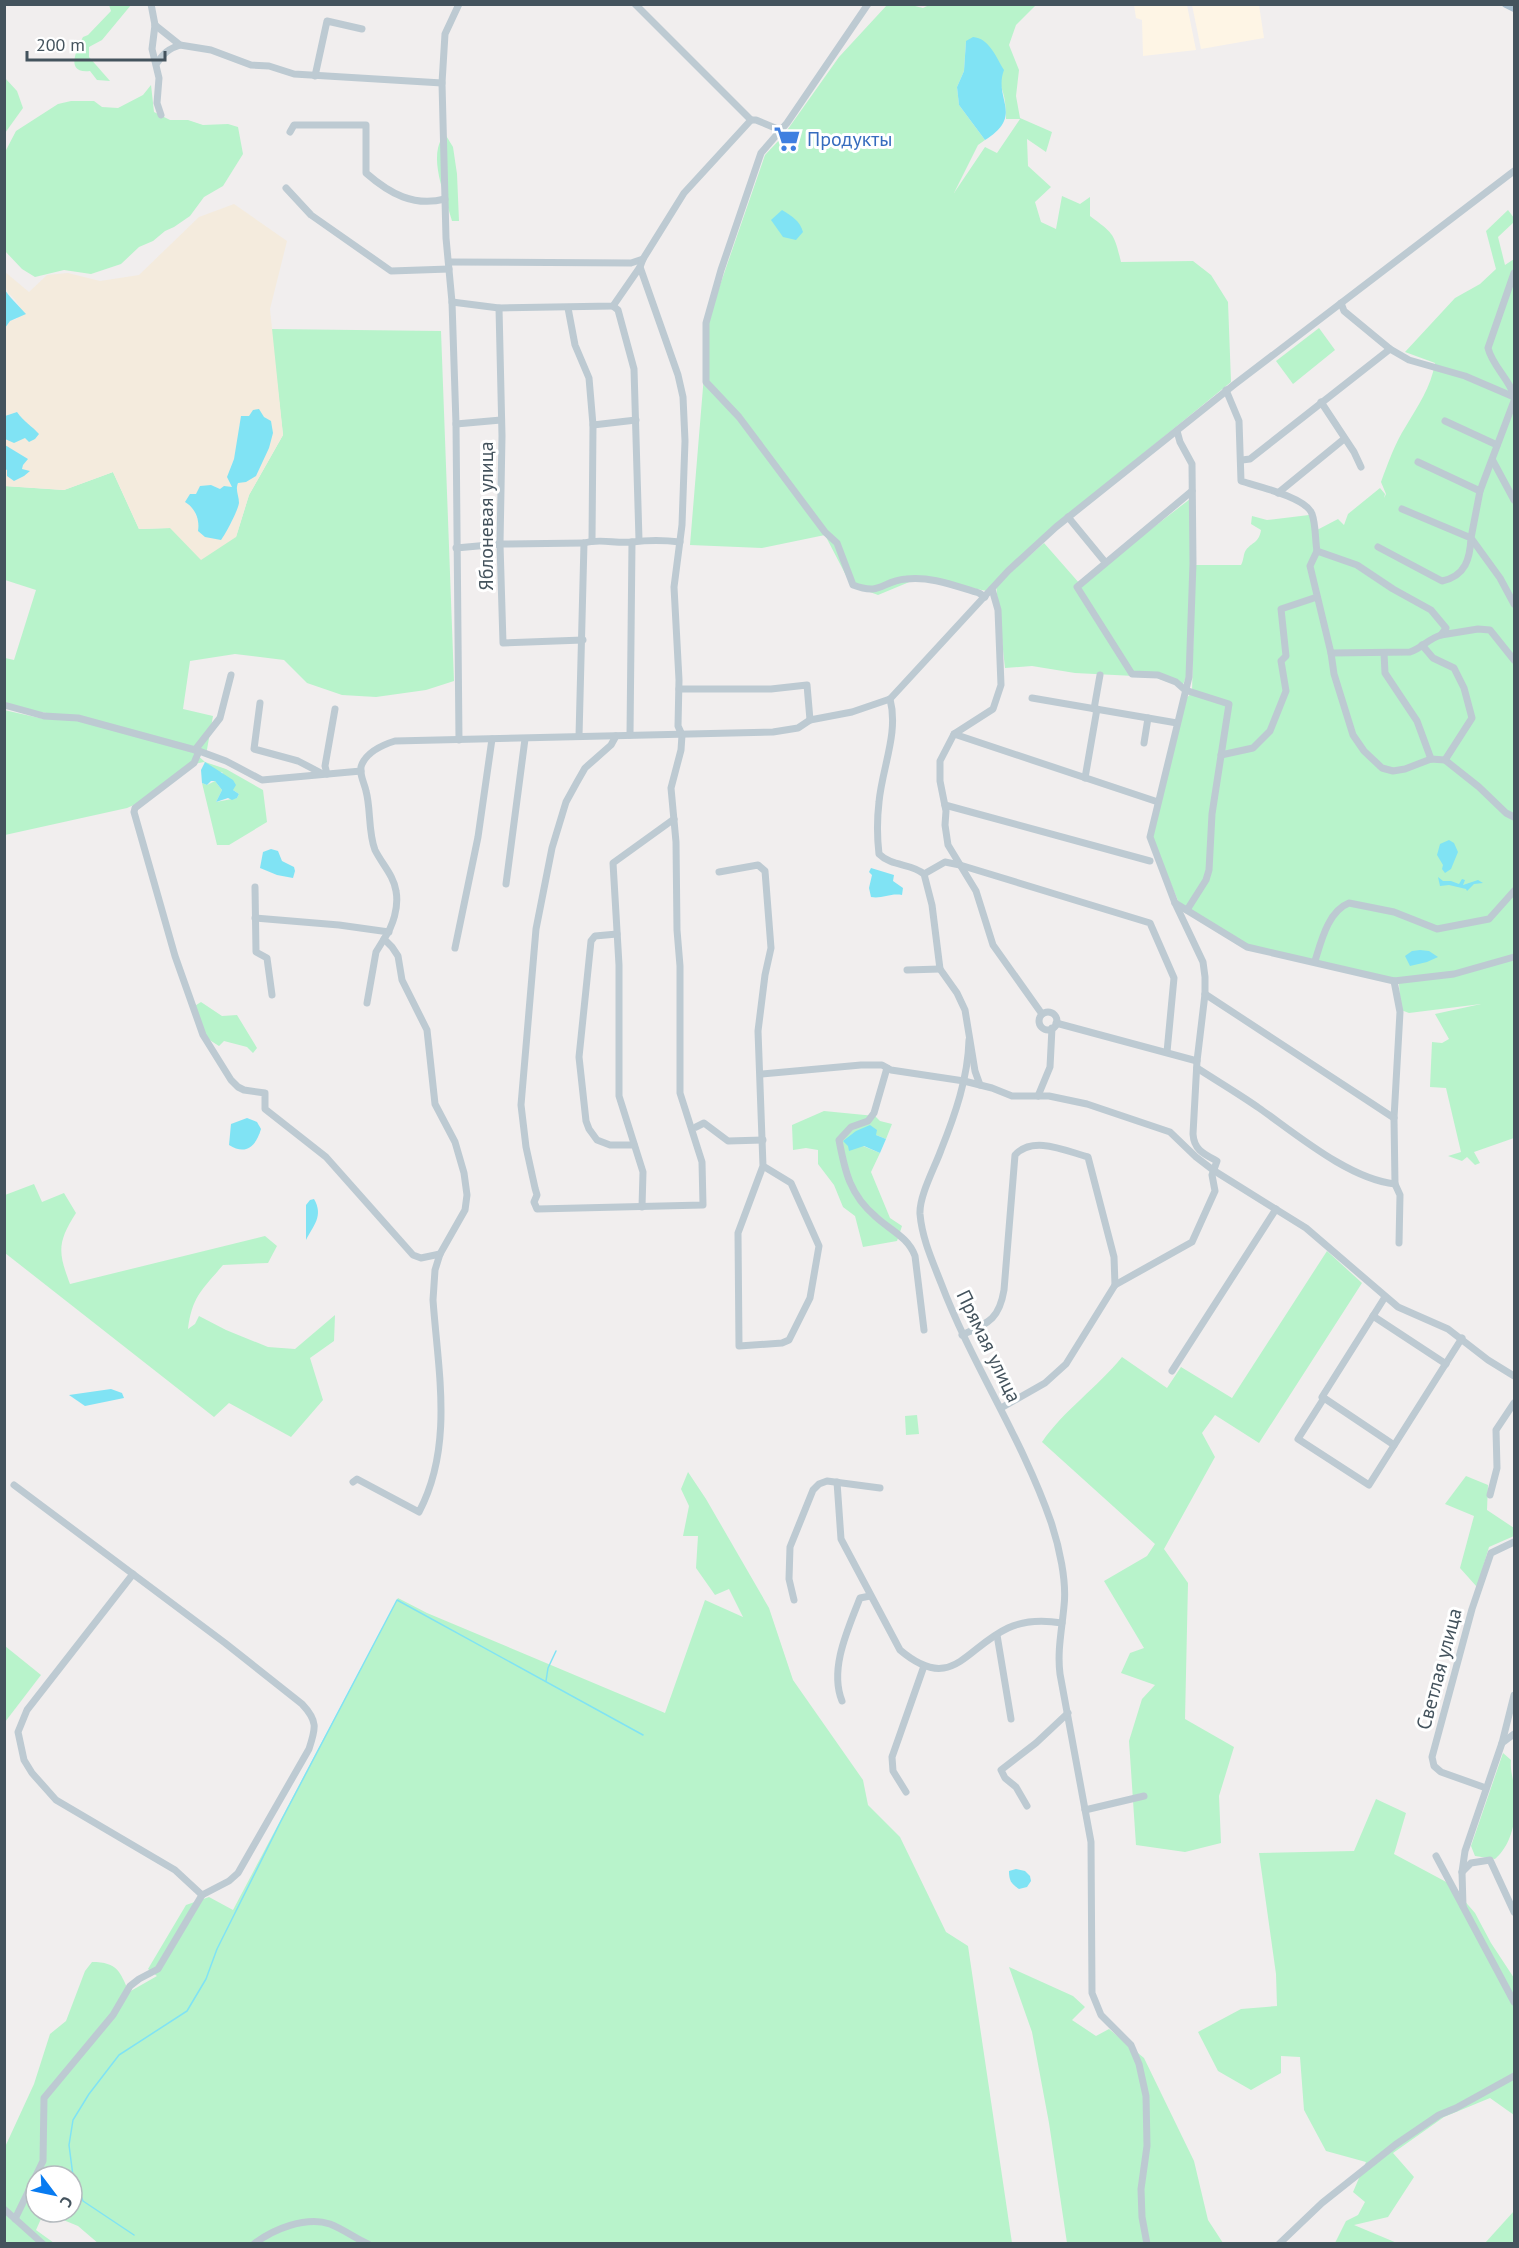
<svg xmlns="http://www.w3.org/2000/svg" width="1519" height="2248" font-family="'PT Sans',sans-serif">
	<style>
		.commercial { fill: #fef5e5 }
		.green { fill: #b8f3cb; fill-rule: evenodd }
		.sand { fill: #f4ebdd; fill-rule: evenodd }
		.water { fill: #80e3f4 }
		.lines { fill: none; stroke-linecap: round; stroke-linejoin: round }
		.stream { stroke: #80e3f4; stroke-width: 1.5 }
		.minor { stroke: #bdcad2; stroke-width: 7 }
		.major { stroke: #abc0d0; stroke-width: 8 }
		.labels { text-anchor: middle; dominant-baseline: central; stroke-width: 6; stroke-linejoin: round; paint-order: stroke }
		.shop-label { font-size: 20px; fill: #366cbe; stroke: #fff; text-anchor: start }
		.street-label { font-size: 20px; fill: #44535d; stroke: #fff }
	</style>
	<rect width="100%" height="100%" fill="#f1eeee"/>
	<g class="commercial">
		<path d="M1134 5H1187L1196 50 1143 56 1142 20 1136 18Z"/>
		<path d="M1192 5H1259L1264 38 1201 49Z"/>
	</g>
	<g class="green">
		<path d="M931 4 1036 5 1016 25 1009 45 1019 70 1016 96 1020 118 1052 132 1046 152 1027 139 1028 166 1051 187 1035 202 1041 222 1056 229 1062 196 1080 204 1090 197V216C1114 234 1114 233 1121 262L1193 261 1211 275 1228 302 1231 382 1053 527 987 591 919 578 878 595 851 585 825 535 762 548 690 545 707 339 710 314 765 155 783 136 839 57 887 5H911L923 8ZM966 41C990 69 1007 79 1006 119H1020L997 153 985 147 954 193 978 145 985 140 959 105 957 87 964 71Z"/>
		<path d="M109 5H131L102 40 89 47V57L110 81 97 80 90 71C64 74 77 49 83 37L88 35 111 11Z"/>
		<path d="M5 78 17 91 23 108 5 133Z"/>
		<path d="M151 85 154 112 170 120H188L203 125 228 124 238 127 243 154 223 186 204 197 190 216 174 227 165 231 153 241 139 247 121 264 91 274 64 270 35 277 22 269 5 251 4 154 16 131 58 104 71 101H94L102 107 118 108 143 95Z"/>
		<path d="M445 134 453 147 457 174 459 221H452C446 197 426 155 445 134Z"/>
		<path d="M1508 210 1514 218V222L1498 237 1505 265 1514 259V1138L1474 1152 1480 1163 1475 1165 1467 1157 1462 1161 1448 1156 1461 1152 1446 1088 1430 1087 1432 1042 1442 1043 1449 1039 1435 1014 1481 1004 1409 1013 1401 1010 1399 984 1249 948 1179 903 1152 839 1185 699 1192 693 1195 565H1241C1244 560 1243 554 1246 550 1252 542 1259 543 1261 530L1251 524 1252 516 1267 520 1309 515 1317 530 1338 519 1344 525 1348 514 1380 488 1385 494 1384 498 1386 494 1381 482C1388 463 1395 443 1406 426 1418 406 1431 387 1435 363L1405 352 1455 298 1480 284 1496 269 1486 231Z"/>
		<path d="M1319 328 1335 350 1293 384 1276 361Z"/>
		<path d="M271 329 441 331 454 681 426 690 376 697 342 695 307 683 284 660 235 654 190 661 183 709 213 716 206 755 54 714 26 710 5 702V658L14 660 36 590 5 580 4 486 64 490 113 472 139 529 170 528 236 537 249 495 283 435Z"/>
		<path d="M1190 499 1191 568 1186 677 1182 687 1154 677 1075 673 1032 666 1005 668 996 585 1044 543 1080 584Z"/>
		<path d="M4 710 44 719 77 720 195 753 205 762 226 769 263 790 267 822 229 845H217L202 783 207 785 215 781 222 790 216 802 237 798 239 794 233 790 222 772 219 773 204 762 189 765 136 804 127 808 5 835Z"/>
		<path d="M201 1002 222 1016 237 1015 257 1048 253 1053 247 1047 224 1041 219 1046 208 1039 193 1007Z"/>
		<path d="M824 1111 875 1116 880 1121 892 1124 886 1139 876 1135 863 1146 880 1153 871 1172 890 1218 902 1226 897 1241 863 1247 855 1216 843 1207 834 1185 818 1164V1150L806 1148 793 1150 792 1125Z"/>
		<path d="M34 1184 42 1202 64 1193 76 1213C57 1243 58 1252 70 1284L265 1236 277 1246 268 1263 223 1265C203 1289 192 1296 188 1329L195 1324 199 1316 226 1330 268 1347 295 1349 335 1315 334 1341 310 1358 323 1400 291 1437 229 1403 214 1417 5 1253V1195Z"/>
		<path d="M1327 1251 1362 1283 1259 1443 1215 1415 1202 1433 1215 1457 1164 1549 1188 1583 1185 1719 1234 1747 1219 1796 1221 1843 1185 1852 1136 1845 1129 1741 1142 1699 1155 1685 1121 1673 1130 1653 1144 1648 1104 1581 1147 1556 1155 1544 1042 1442C1064 1410 1097 1388 1122 1357L1167 1388 1181 1367 1232 1398Z"/>
		<path d="M917 1415 919 1434 906 1435 905 1416Z"/>
		<path d="M688 1472 706 1499 769 1608 793 1680 863 1780 868 1805 900 1837 946 1932 968 1946 1012 2243 99 2244 78 2226 44 2212 36 2230 54 2243 5 2244V2147L34 2084 50 2034 66 2021 85 1971 92 1962C118 1962 120 1972 129 1992L157 1976 148 1969 186 1905 209 1897 233 1910 398 1598 427 1613 665 1713 705 1600 743 1617 729 1589 715 1595 696 1568 698 1536H683L689 1506 681 1489ZM36 2176H72V2212H36Z"/>
		<path d="M1466 1476 1488 1485 1487 1510 1514 1528V1536L1489 1547 1477 1587 1460 1568 1474 1516 1445 1504Z"/>
		<path d="M5 1646 41 1675 5 1722Z"/>
		<path d="M1503 1753 1511 1760C1510 1772 1513 1776 1514 1788 1518 1811 1514 1843 1495 1859L1475 1856 1471 1846Z"/>
		<path d="M1376 1799 1406 1813 1394 1854 1450 1884 1475 1913 1491 1943 1514 1978V2115L1490 2098 1444 2117 1393 2153 1414 2177 1388 2217 1354 2225 1397 2243H1335L1346 2221 1358 2215 1365 2202 1353 2192 1366 2162 1326 2151 1304 2110 1300 2057 1281 2056V2073L1251 2090 1218 2071 1198 2032 1241 2009 1277 2006 1276 1974 1259 1853 1354 1851Z"/>
		<path d="M1009 1967 1073 1996 1085 2007 1072 2020 1096 2036 1109 2029 1144 2058 1194 2161 1208 2220 1223 2243H1067L1049 2123 1032 2032Z"/>
		<path d="M1514 2211V2243H1485Z"/>
	</g>
	<path class="sand" d="M234 204 287 241 270 309 283 435 249 495 236 537 201 560 170 528 139 529 113 472 64 490 5 486V469L29 471 22 470 23 465 27 459 5 445V439L6 441 28 426 17 412 5 416V328L10 321 17 319 20 307C9 288 5 300 5 272L29 292 47 275 68 273 100 281 139 275 199 217ZM249 416 261 465 256 476 238 482 236 489 239 503 231 524 199 523 193 507 185 502 211 485 220 489 232 487 230 468 234 459 239 438V425Z"/>
	<g class="water">
		<path d="M973 37C989 38 996 57 1004 70 993 99 1025 115 985 140L959 105 957 87 964 71 966 41Z"/>
		<path d="M782 210C792 216 800 221 803 232L796 240 783 237 771 220Z"/>
		<path d="M4 288C7 295 20 307 26 314L10 321 5 328Z"/>
		<path d="M259 409 264 417 271 421 273 433 269 448 256 476 246 482 238 483C235 491 239 495 239 503 238 510 226 534 221 540L205 537 198 531C200 519 195 508 185 502L190 494H196L200 486 211 485 220 489 224 486 232 487 227 477 234 459 241 416H249L253 410Z"/>
		<path d="M17 412C24 422 32 426 39 434L35 439 29 442 25 438 14 443 5 439V416Z"/>
		<path d="M5 445 28 459 23 465 22 469 30 471 24 476 14 481 7 476V470L5 469Z"/>
		<path d="M205 762 233 780 236 785 233 790 239 794 237 798 232 800 228 798 216 802 222 790 215 781H211L207 785 202 783 201 770Z"/>
		<path d="M1449 840 1454 843 1458 852 1451 869 1445 873 1442 869 1443 865 1437 855 1440 844Z"/>
		<path d="M271 849 278 851 282 861 294 867 295 871 293 878 277 875 260 868 263 852Z"/>
		<path d="M871 868 894 875 893 881 903 888 902 895C890 893 882 899 871 897L869 888 872 875 869 872Z"/>
		<path d="M1438 877 1443 881H1451L1459 884 1462 879 1465 880 1463 885 1478 880 1483 883 1474 884 1467 891 1466 889 1449 885 1440 886Z"/>
		<path d="M1420 950 1429 951 1438 957 1427 962 1410 966 1405 956 1412 951Z"/>
		<path d="M247 1118 257 1122 261 1129C256 1146 246 1156 229 1145L231 1124Z"/>
		<path d="M870 1125 877 1130 876 1135 886 1139 880 1153 864 1146 849 1151 848 1146 843 1141 856 1131Z"/>
		<path d="M314 1199C324 1216 313 1226 306 1240V1205L310 1200Z"/>
		<path d="M111 1389 122 1393 124 1398 85 1406 69 1395Z"/>
		<path d="M1016 1869 1025 1871 1030 1876 1031 1881 1027 1887 1019 1889C1011 1884 1009 1880 1009 1871Z"/>
	</g>
	<g class="lines">
		<g class="stream">
			<path d="M546 1681 548 1668 556 1651"/>
			<path d="M134 2235 83 2201 73 2176 69 2145 73 2120 89 2094 119 2055 187 2011 206 1979 217 1949 281 1821 397 1600 643 1735"/>
		</g>
		<g class="minor">
			<path d="M151 4 155 25 152 49 159 78 157 103 161 115"/>
			<path d="M459 4 445 34 442 83 446 238 452 302 456 424 459 740"/>
			<path d="M635 4 751 120H756L780 130"/>
			<path d="M868 4 787 123 761 153 721 270 706 323V382L739 417 825 532 837 543 853 585C882 596 881 581 906 579 931 576 955 586 979 593L985 597"/>
			<path d="M155 25 180 45 211 50 251 65 269 66 294 74 442 83"/>
			<path d="M157 63C164 53 168 49 180 45"/>
			<path d="M315 76 327 21 362 29"/>
			<path d="M290 132 294 125H366V173C390 194 414 207 445 199"/>
			<path d="M286 188 311 215 391 271 449 269"/>
			<path d="M449 262 631 263 643 259"/>
			<path d="M1514 273 1488 348C1492 365 1508 378 1514 395"/>
			<path d="M452 302 499 308 613 306 640 267 643 259 684 193 751 120"/>
			<path d="M1341 303 1344 311 1390 349 1409 360 1465 376 1514 397"/>
			<path d="M613 306 618 310 634 369 639 540"/>
			<path d="M499 308 502 436 500 544 503 643 583 640"/>
			<path d="M568 308 575 345 589 378 593 425 592 541"/>
			<path d="M1226 390 1239 421 1241 481C1257 486 1307 498 1312 514 1316 525 1315 540 1317 551L1357 565 1393 589 1431 610 1446 628 1441 635 1478 629 1490 630 1514 660"/>
			<path d="M1514 401 1480 491 1471 538 1500 578 1514 604"/>
			<path d="M1321 402 1354 452 1361 467"/>
			<path d="M1445 421 1497 445"/>
			<path d="M456 424 501 420"/>
			<path d="M593 425 636 420"/>
			<path d="M1242 460 1250 459 1390 349"/>
			<path d="M1493 461 1514 500"/>
			<path d="M1418 462 1480 491"/>
			<path d="M1278 493 1344 439"/>
			<path d="M1068 517 1105 562"/>
			<path d="M1378 547 1442 581C1466 576 1470 558 1471 538L1402 509"/>
			<path d="M456 548 500 544 584 543C600 538 616 544 632 542 648 540 664 540 680 542"/>
			<path d="M1317 551 1310 566 1331 653 1334 674 1353 735 1364 751 1382 768 1393 771 1405 769 1431 759 1445 760 1479 787 1506 813 1514 817"/>
			<path d="M992 589 998 610 1001 685 993 709 954 734 940 761V781L946 811 945 825 948 845 976 891 993 945 1042 1014"/>
			<path d="M1422 645 1433 658 1454 668 1464 688 1472 718 1445 760"/>
			<path d="M1331 653 1410 652C1422 648 1428 639 1441 635"/>
			<path d="M1384 653 1385 673 1417 721 1431 759"/>
			<path d="M679 689H771L807 685 810 720"/>
			<path d="M1032 698 1177 723"/>
			<path d="M890 699C899 733 882 768 879 802 877 819 877 837 879 854 892 867 911 863 924 874L932 905 940 969 957 993 965 1010 975 1071 980 1085"/>
			<path d="M260 703 254 749 298 761 321 773"/>
			<path d="M4 705 44 716 78 718 199 751 226 761 262 780 361 771"/>
			<path d="M1094 709 1100 675"/>
			<path d="M954 734 1158 802"/>
			<path d="M630 735 632 542"/>
			<path d="M579 736 584 543"/>
			<path d="M616 736 611 745 585 768 577 782 566 802 552 848 536 929 521 1105 526 1147 535 1188 537 1195 534 1202 537 1209 703 1205 702 1162 680 1093V966L677 930 676 842 671 788 681 750 682 735 678 726 679 680 674 587 682 525 685 441 683 397 678 375 640 267"/>
			<path d="M1144 743 1148 718"/>
			<path d="M195 750 220 718 231 675"/>
			<path d="M199 751 194 763 135 808 134 812 175 956 203 1035 231 1080 238 1087 244 1090 265 1093V1109L326 1157 413 1255 421 1258 440 1254"/>
			<path d="M1221 755 1253 748 1270 731 1286 691 1281 661 1286 656 1281 609 1317 597"/>
			<path d="M327 774 325 766 335 709"/>
			<path d="M1085 778 1097 709"/>
			<path d="M945 805 1150 861"/>
			<path d="M719 872 758 865 765 871 771 948 765 975 758 1031 763 1166 738 1233 739 1346 782 1343 789 1340 810 1298 819 1246 791 1183 763 1166"/>
			<path d="M924 874 945 862 960 865 1150 923 1174 978 1167 1052"/>
			<path d="M506 884 525 739"/>
			<path d="M255 887 256 952 267 958 272 995"/>
			<path d="M1175 903 1247 947 1394 981 1454 974 1514 957"/>
			<path d="M1187 910 1206 880 1209 870 1212 814 1229 704 1185 690 1176 682 1158 675 1132 674 1077 587 1192 491"/>
			<path d="M255 918 339 925 389 932"/>
			<path d="M617 934 595 936 591 941 579 1057 586 1121 589 1129 597 1140 610 1145H634"/>
			<path d="M455 948 478 837 492 739"/>
			<path d="M1315 961C1321 942 1328 911 1349 903L1394 912 1437 929 1489 919 1514 891"/>
			<path d="M907 970 940 969"/>
			<path d="M1394 981 1400 1012 1394 1118 1395 1184 1400 1195 1399 1243"/>
			<path d="M1205 994 1394 1118"/>
			<path d="M367 1003 376 952 384 939"/>
			<circle cx="1048" cy="1021" r="9"/>
			<path d="M1056 1023 1197 1061"/>
			<path d="M969 1040C968 1078 955 1115 941 1150 935 1167 919 1196 920 1214 922 1238 932 1260 941 1283 972 1365 1022 1438 1051 1522 1059 1546 1067 1581 1064 1606 1062 1629 1057 1651 1060 1674L1091 1842 1092 1993 1101 2015 1131 2045 1139 2064 1146 2096 1147 2146 1141 2189 1142 2217 1147 2244"/>
			<path d="M887 1068 874 1113 868 1121 851 1127 839 1140C845 1172 850 1195 876 1217 890 1230 908 1237 915 1256L924 1330"/>
			<path d="M1197 1068C1217 1081 1239 1094 1259 1108 1296 1134 1349 1179 1395 1184"/>
			<path d="M761 1074 861 1065H882L891 1070 964 1081 992 1088 1012 1096H1049L1087 1104 1170 1132 1196 1157 1213 1170 1306 1228 1398 1307 1448 1329 1488 1360 1514 1376"/>
			<path d="M1038 1096 1050 1067 1052 1028"/>
			<path d="M696 1127 704 1123 728 1141 763 1140"/>
			<path d="M642 1207 643 1172 619 1096V965L613 863 674 819"/>
			<path d="M1385 1297 1322 1397 1324 1398 1298 1439 1369 1485 1462 1338"/>
			<path d="M1373 1316 1446 1364"/>
			<path d="M962 1335C988 1323 999 1320 1004 1290L1015 1155C1033 1135 1066 1151 1088 1157L1114 1257 1115 1285"/>
			<path d="M1172 1371 1276 1209"/>
			<path d="M1324 1398 1394 1445"/>
			<path d="M1001 1408 1045 1383 1066 1364 1115 1285 1192 1242 1215 1191 1212 1175 1217 1161C1204 1154 1194 1150 1193 1134L1197 1061 1205 994V977L1203 962 1175 903 1150 837 1189 677 1193 563 1192 464 1180 442 1177 431"/>
			<path d="M353 1482 357 1479 419 1512C454 1446 438 1371 433 1300L435 1270 440 1254 465 1210 467 1195 464 1173 455 1142 435 1104 427 1030 402 980 398 956 392 947 384 939C393 926 399 907 396 891 394 876 382 864 375 850 368 832 371 809 366 791 364 782 358 772 362 764 368 751 382 745 395 741L773 732 798 728 810 720 852 712 890 699 1008 571 1056 527 1235 384 1514 171"/>
			<path d="M837 1482 841 1539 900 1650C952 1694 965 1648 1008 1628 1025 1620 1043 1620 1062 1623"/>
			<path d="M14 1485 225 1643 302 1704C318 1721 316 1728 309 1749L238 1873 229 1881 202 1895 158 1969 139 1979 130 1986 113 2015 44 2098 43 2161 15 2219"/>
			<path d="M1490 1495 1497 1468 1496 1430 1514 1403"/>
			<path d="M133 1574 27 1710 18 1732 24 1760 32 1773 56 1800 175 1870 202 1895"/>
			<path d="M794 1600 789 1579 790 1547 813 1490 819 1484 827 1481 880 1488"/>
			<path d="M997 1635 1011 1719"/>
			<path d="M842 1701C829 1669 848 1629 860 1598L870 1596"/>
			<path d="M1502 1743 1514 1695"/>
			<path d="M1486 1788 1441 1772 1434 1766 1432 1757 1472 1609 1491 1553 1514 1542"/>
			<path d="M906 1792 893 1771 892 1757 924 1666"/>
			<path d="M1027 1806 1016 1787 1005 1778 1001 1770 1036 1743 1068 1713"/>
			<path d="M1085 1810 1144 1796"/>
			<path d="M1436 1856 1514 2002"/>
			<path d="M1462 1872 1471 1863 1490 1860 1514 1912"/>
			<path d="M1463 1906 1462 1872 1465 1851 1502 1743 1514 1734"/>
			<path d="M4 2209 43 2244"/>
			<path d="M254 2244C273 2229 306 2216 330 2224 343 2229 355 2238 368 2244"/>
			<path d="M1279 2244 1322 2203 1395 2145 1439 2115 1456 2108 1514 2076"/>
		</g>
		<path class="major" d="M1506 4 1514 8"/>
	</g>
	<defs>
		<g id="supermarket-bare" transform="scale(2.07)"><path d="M-6-5.5h2.5l.6 2H6L4.5 2H-2.5L-4.4-4H-6ZM-1.5 3.2a1.3 1.3 0 1 0 .1 0ZM3 3.2a1.3 1.3 0 1 0 .1 0Z" fill="#3f7fe0" stroke="#fff" stroke-width="2.5" paint-order="stroke"/></g>
	</defs>
	<g fill-rule="evenodd">
		<use href="#supermarket-bare" x="787" y="139"/>
	</g>
	<g class="labels">
		<g class="shop-label">
			<text x="807" y="139">Продукты</text>
		</g>
		<g class="street-label">
			<text transform="translate(486 516) rotate(-90)">Яблоневая улица</text>
			<text transform="translate(989 1346) rotate(64)">Прямая улица</text>
			<text transform="translate(1439 1669) rotate(-75)">Светлая улица</text>
		</g>
	</g>
	<rect width="1519" height="2248" fill="none" stroke="#44535d" stroke-width="12"/>
	<g transform="translate(54 2194) rotate(122)"><circle r="28" fill="#ffffff" stroke="#b4babe" stroke-width="1.5"/>
	<path d="M0-4.5L10 22L0 15L-10 22Z" fill="#087bf1"/>
	<text y="-9" font-size="16" font-weight="bold" text-anchor="middle" fill="#44535d">С</text>
	</g>
	<path d="M27 51v9h138v-9" fill="none" stroke="#44535d" stroke-width="3"/>
	<text x="36" y="51" font-size="18" fill="#44535d" stroke="#ffffff" stroke-width="4.5" paint-order="stroke">200 m</text>
</svg>
